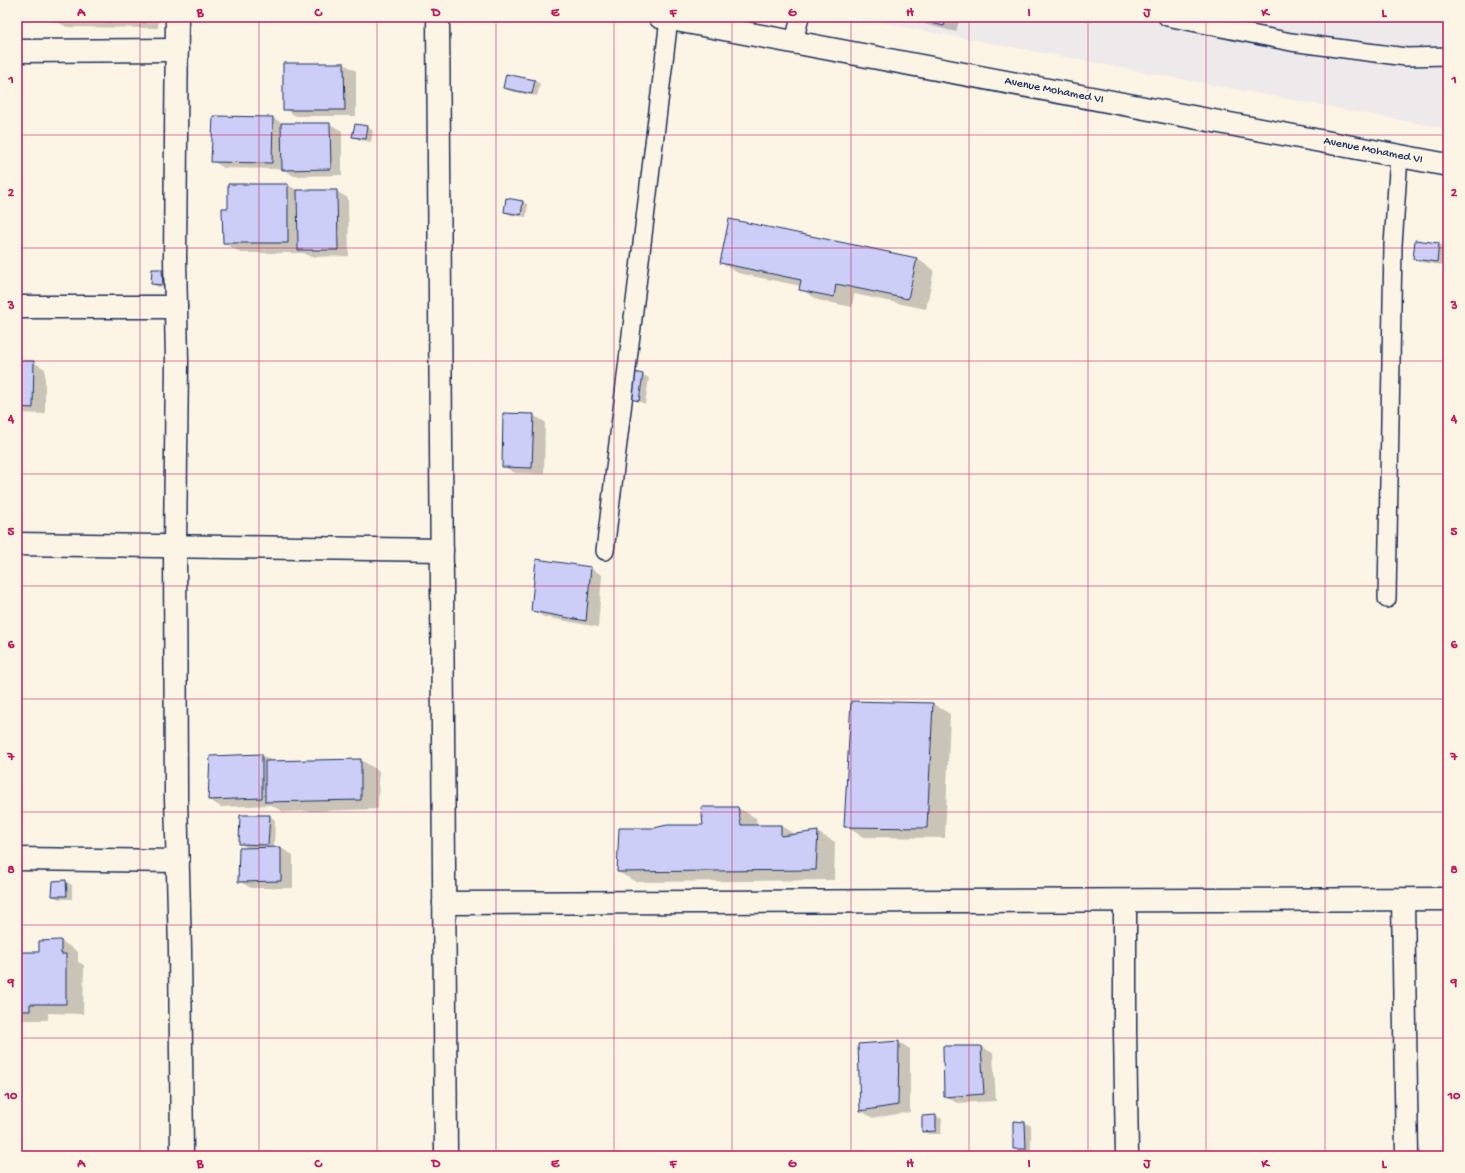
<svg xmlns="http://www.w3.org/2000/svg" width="1465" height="1173" font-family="'Gochi Hand',sans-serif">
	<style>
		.built { fill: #eee9ea }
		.shadow { fill: #0003 }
		.building { fill: #cccef7; stroke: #1b2f5e }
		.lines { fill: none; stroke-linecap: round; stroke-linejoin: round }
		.lane-casing { stroke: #1b2f5e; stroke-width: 20 }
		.street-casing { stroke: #1b2f5e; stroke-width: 25 }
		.secondary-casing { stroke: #1b2f5e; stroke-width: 25 }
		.lane { stroke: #fcf5e5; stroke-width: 17 }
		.street { stroke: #fcf5e5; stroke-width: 22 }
		.secondary { stroke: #fcf5e5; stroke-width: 22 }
		.grid { fill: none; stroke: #c2185b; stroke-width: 1; stroke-opacity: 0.55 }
		.labels { text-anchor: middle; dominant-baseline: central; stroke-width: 4; stroke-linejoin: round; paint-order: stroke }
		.street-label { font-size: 12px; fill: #1b2f5e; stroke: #fcf5e5 }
		.neatline { fill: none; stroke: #c2185b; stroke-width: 1.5 }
		.grid-label { font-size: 13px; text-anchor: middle; font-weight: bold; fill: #c2185b }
	</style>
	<rect width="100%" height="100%" fill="#fcf5e5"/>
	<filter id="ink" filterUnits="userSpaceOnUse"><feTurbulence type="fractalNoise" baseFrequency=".025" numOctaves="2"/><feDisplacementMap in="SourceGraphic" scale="8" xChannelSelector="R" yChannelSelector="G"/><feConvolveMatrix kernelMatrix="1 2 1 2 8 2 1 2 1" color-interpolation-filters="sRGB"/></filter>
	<g filter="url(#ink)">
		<path class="built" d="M851 17H1448V129Z"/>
		<g class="shadow">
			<path d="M56 17H159L158 28 67 27 55 21Z"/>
			<path d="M895 17H960L956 32Z"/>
			<path d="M344 64 356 71V116H296L284 109Z"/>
			<path d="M534 80 540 84 537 96 510 91 505 88Z"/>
			<path d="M273 118 284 124H330L342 131V175L294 176 283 169 224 168 212 161Z"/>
			<path d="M368 127 373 131 371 142 359 140 353 136Z"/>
			<path d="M288 185 299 191H336L348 198 349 256 311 257 304 253H241L224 243 229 209Z"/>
			<path d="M523 202 528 205 526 217 511 215 505 212Z"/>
			<path d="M1416 241 1439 244 1445 247 1443 265 1419 262 1414 259Z"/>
			<path d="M917 259 934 270 926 309 854 294 852 307 818 300 801 289V286L738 273 721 263Z"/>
			<path d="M162 270 167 273 168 287H158L152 284Z"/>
			<path d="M17 362H33L45 369V414L17 413Z"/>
			<path d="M635 373 643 375 649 378 645 404 631 398Z"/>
			<path d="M533 415 545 422 544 474 515 473 503 466Z"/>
			<path d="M590 568 602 575 598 627 544 617 532 610Z"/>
			<path d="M933 704 950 714 945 838 863 837 845 826Z"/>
			<path d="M261 755 273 761 361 760 379 771 378 809 284 812 271 805 221 807 209 800Z"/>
			<path d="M738 808 756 818 757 826H781L796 835 817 832 835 842 834 880 636 882 618 872 655 829 704 826Z"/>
			<path d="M270 816 275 820 274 848H281L293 855V888H251L239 881 256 849V847H246L241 843Z"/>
			<path d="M66 881 72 885V899H59L53 896 54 882Z"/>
			<path d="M61 941 78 952V962L84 965 83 1014 48 1013V1020H17V953H40Z"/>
			<path d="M899 1042 910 1049V1112L873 1118 861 1111Z"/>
			<path d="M981 1047 993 1053 996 1101 957 1103 945 1096Z"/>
			<path d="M936 1116 942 1119 941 1134H928L923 1131V1117Z"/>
			<path d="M1014 1122 1025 1123 1031 1126V1152H1020L1014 1149Z"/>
		</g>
		<g class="building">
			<path d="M55 17H146V22L54 21Z"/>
			<path d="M908 17H947L944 26Z"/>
			<path d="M283 63H344L345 110H283Z"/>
			<path d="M506 74 535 80 532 94 503 88Z"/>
			<path d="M213 116 273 117 272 163 211 162Z"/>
			<path d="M281 123H330L331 169 282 170Z"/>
			<path d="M355 124 368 126 366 139 352 137Z"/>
			<path d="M228 184H288V243H223L222 208H228Z"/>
			<path d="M297 190H337L338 250H298Z"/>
			<path d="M506 198 523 201 521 215 504 212Z"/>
			<path d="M729 219 917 258 908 299 836 284 834 297 799 290 801 280 720 263Z"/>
			<path d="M1415 240 1439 243 1437 262 1413 259Z"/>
			<path d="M152 269H162L163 285 151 284Z"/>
			<path d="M17 361H34L33 408 17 407Z"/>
			<path d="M634 372 643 374 639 401 630 399Z"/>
			<path d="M503 413 534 414 532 468 502 467Z"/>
			<path d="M536 559 591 567 586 621 531 611Z"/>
			<path d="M851 701 933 703 927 828 844 827Z"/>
			<path d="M262 754V798L208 800 210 756Z"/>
			<path d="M361 759V800L265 802V761Z"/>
			<path d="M701 807H738L741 825H781V836L818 831 816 870 617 872 619 828H654L667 825H703Z"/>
			<path d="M240 815H270L268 845 239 844Z"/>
			<path d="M281 847V881L238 882 239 848Z"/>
			<path d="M66 880 67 896H52L53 881Z"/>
			<path d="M61 940V954H66V1004H30V1011H17V952H39V941Z"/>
			<path d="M899 1041 898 1105 860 1111 858 1044Z"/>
			<path d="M943 1046H981L984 1094 944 1097Z"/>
			<path d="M936 1115V1131L922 1132V1116Z"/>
			<path d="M1013 1121 1025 1122 1026 1149H1013Z"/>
		</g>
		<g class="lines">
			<g class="lane-casing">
				<g id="lane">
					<path d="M1167 17 1291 42 1406 57 1448 56"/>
					<path d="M794 42 800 17"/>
					<path d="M605 551 669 19"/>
					<path d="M1387 599 1393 245 1399 156"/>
				</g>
			</g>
			<g class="street-casing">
				<g id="street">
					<path d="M177 17 175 259 177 362 175 547 176 797 180 950 182 1156"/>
					<path d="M438 17 446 1156"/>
					<path d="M17 51 177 50"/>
					<path d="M17 307H176"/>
					<path d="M17 544 442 550"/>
					<path d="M17 859 178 861"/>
					<path d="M1403 900 1407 1156"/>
					<path d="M1125 901V1030L1127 1156"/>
					<path d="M444 903 1448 899"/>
				</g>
			</g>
			<g class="secondary-casing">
				<path id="secondary" d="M660 17 1448 165"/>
			</g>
			<use href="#lane" class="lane"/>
			<use href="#street" class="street"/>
			<use href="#secondary" class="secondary"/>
		</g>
	</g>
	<path class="grid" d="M140 17V1156M259 17V1156M377 17V1156M496 17V1156M614 17V1156M732 17V1156M851 17V1156M969 17V1156M1088 17V1156M1206 17V1156M1325 17V1156M17 135H1448M17 248H1448M17 361H1448M17 474H1448M17 586H1448M17 699H1448M17 812H1448M17 925H1448M17 1038H1448"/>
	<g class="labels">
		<g class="street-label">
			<text transform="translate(1054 91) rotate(11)">Avenue Mohamed VI</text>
			<text transform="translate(1373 151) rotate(11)">Avenue Mohamed VI</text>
		</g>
	</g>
	<rect width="1465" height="1173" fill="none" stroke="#fcf5e5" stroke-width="44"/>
	<rect x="22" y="22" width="1421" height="1129" class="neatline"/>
	<g class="grid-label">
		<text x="81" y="16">A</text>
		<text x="200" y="16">B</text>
		<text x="318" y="16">C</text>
		<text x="436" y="16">D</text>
		<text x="555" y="16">E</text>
		<text x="673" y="16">F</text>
		<text x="792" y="16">G</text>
		<text x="910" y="16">H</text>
		<text x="1029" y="16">I</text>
		<text x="1147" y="16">J</text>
		<text x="1265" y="16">K</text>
		<text x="1384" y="16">L</text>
		<text x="11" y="83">1</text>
		<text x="1454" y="83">1</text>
		<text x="11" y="196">2</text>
		<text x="1454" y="196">2</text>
		<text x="11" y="309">3</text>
		<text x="1454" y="309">3</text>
		<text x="11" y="422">4</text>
		<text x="1454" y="422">4</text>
		<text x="11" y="535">5</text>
		<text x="1454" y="535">5</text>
		<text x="11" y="648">6</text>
		<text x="1454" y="648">6</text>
		<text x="11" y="760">7</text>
		<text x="1454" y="760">7</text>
		<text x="11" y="873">8</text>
		<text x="1454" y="873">8</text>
		<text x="11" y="986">9</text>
		<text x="1454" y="986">9</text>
		<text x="11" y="1099">10</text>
		<text x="1454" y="1099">10</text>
		<text x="81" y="1167">A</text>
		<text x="200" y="1167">B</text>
		<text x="318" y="1167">C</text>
		<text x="436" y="1167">D</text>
		<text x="555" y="1167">E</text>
		<text x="673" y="1167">F</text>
		<text x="792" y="1167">G</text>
		<text x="910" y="1167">H</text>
		<text x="1029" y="1167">I</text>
		<text x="1147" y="1167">J</text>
		<text x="1265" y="1167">K</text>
		<text x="1384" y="1167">L</text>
	</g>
</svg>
